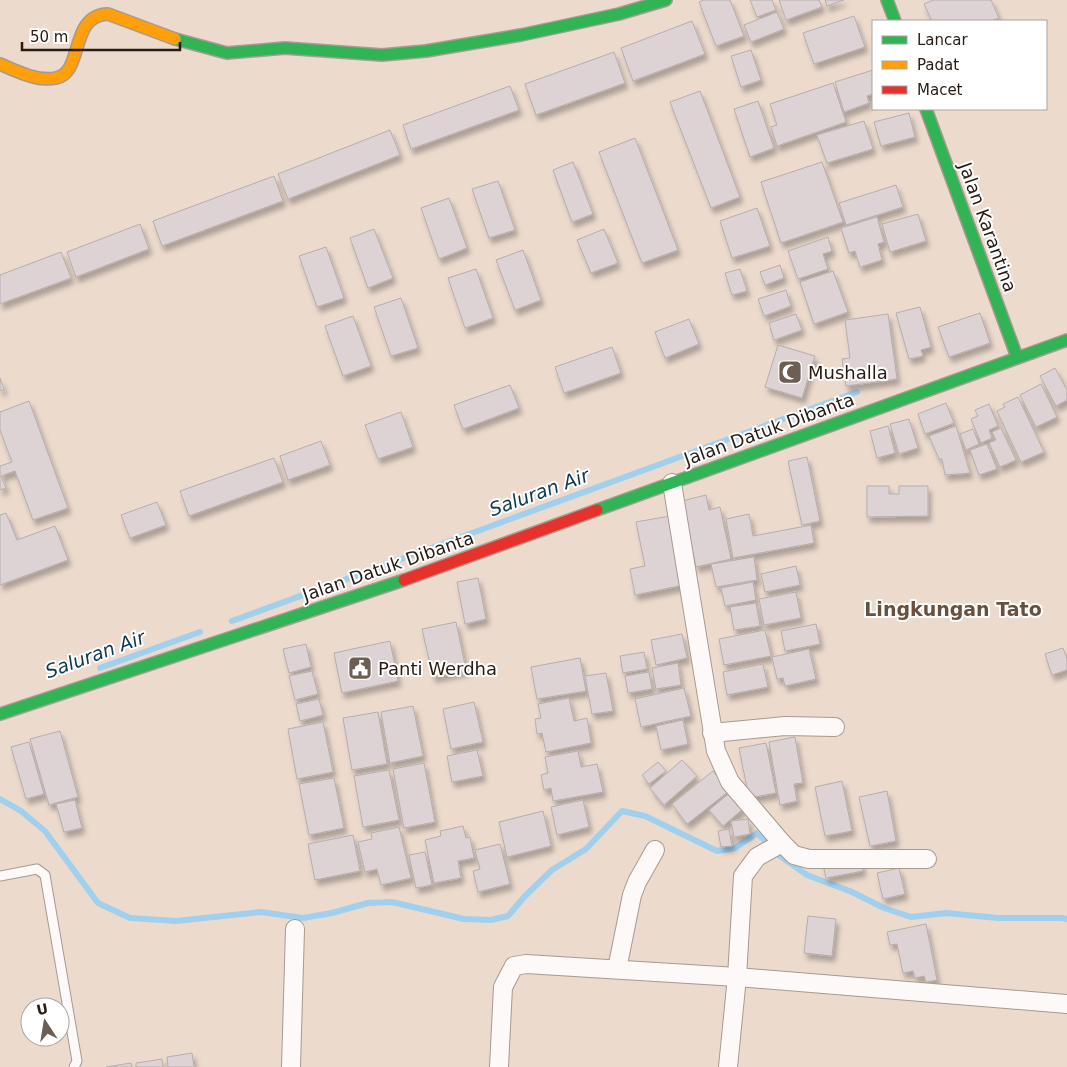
<svg xmlns="http://www.w3.org/2000/svg" width="1067" height="1067" font-family="'DejaVu Sans',sans-serif">
	<style>
		.lines { fill: none; stroke-linecap: round; stroke-linejoin: round }
		.stream { stroke: #a0d0ee; stroke-width: 6 }
		.building { fill: #ddd3d5; stroke: #b6adad; filter: url(#shadow) }
		.lane-casing { stroke: #a79a8f; stroke-width: 11 }
		.street-casing { stroke: #a79a8f; stroke-width: 20 }
		.fast-casing { stroke: #a79a8f; stroke-width: 14 }
		.slow-casing { stroke: #a79a8f; stroke-width: 14 }
		.jam-casing { stroke: #a79a8f; stroke-width: 14 }
		.lane { stroke: #fcf9f8; stroke-width: 9 }
		.street { stroke: #fcf9f8; stroke-width: 18 }
		.fast { stroke: #30b455; stroke-width: 11 }
		.slow { stroke: #ff9f0a; stroke-width: 11 }
		.jam { stroke: #e5322d; stroke-width: 11 }
		.labels { text-anchor: middle; dominant-baseline: central; stroke-width: 4; stroke-linejoin: round; paint-order: stroke }
		.street-label { font-size: 18px; fill: #271b12; stroke: #fff }
		.poi-label { font-size: 18px; fill: #271b12; stroke: #fff; text-anchor: start }
		.water-label { font-size: 19px; font-style: italic; fill: #0d3951; stroke: #fff }
		.neighbourhood-label { font-size: 19px; font-weight: bold; fill: #6b4f3a; stroke: #fff }
	</style>
	<defs>
		<filter id="shadow"><feDropShadow dx="3" dy="5.5" stdDeviation="2.5" flood-color="#0004"/></filter>
	</defs>
	<rect width="100%" height="100%" fill="#ecdacd"/>
	<g class="lines">
		<g class="stream">
			<path d="M232 621 857 392"/>
			<path d="M100 668 200 632"/>
			<path d="M0 799 21 811 45 831 98 903 130 918 176 921 261 912 303 918 332 913 368 903 392 902 464 919 491 920 508 916 525 896 552 870 586 849 622 811 645 816 717 851 735 848 757 833 764 840"/>
			<path d="M780 856 807 875 852 892 884 908 911 917 946 913 998 918H1062L1067 919"/>
		</g>
	</g>
	<g class="building">
		<path d="M704 0H730L744 36 716 46 699 2Z"/>
		<path d="M750 0H772L776 10 757 17Z"/>
		<path d="M779 0H819L822 7 786 20Z"/>
		<path d="M825 0H844L827 6Z"/>
		<path d="M933 0H991L999 18 991 21H932L924 4Z"/>
		<path d="M777 12 784 29 751 42 744 25Z"/>
		<path d="M854 16 865 47 814 64 803 33Z"/>
		<path d="M692 21 705 54 633 81 621 48Z"/>
		<path d="M751 50 761 80 741 87 731 56Z"/>
		<path d="M614 52 625 83 536 115 525 84Z"/>
		<path d="M873 70V94L867 96 869 103 844 112 835 82Z"/>
		<path d="M833 83 846 122 777 146 771 127 777 125 770 104Z"/>
		<path d="M510 86 519 110 411 149 403 125Z"/>
		<path d="M700 91 740 197 711 208 670 102Z"/>
		<path d="M758 101 774 148 750 157 734 109Z"/>
		<path d="M909 113 915 137 881 146 874 122Z"/>
		<path d="M864 121 873 149 827 163 817 135Z"/>
		<path d="M390 130 400 155 288 199 278 174Z"/>
		<path d="M635 138 678 250 642 263 599 152Z"/>
		<path d="M573 162 593 214 572 222 553 170Z"/>
		<path d="M822 162 843 222 781 243 761 182Z"/>
		<path d="M274 176 283 201 162 246 153 221Z"/>
		<path d="M498 181 515 230 489 238 472 189Z"/>
		<path d="M896 185 903 207 846 225 839 203Z"/>
		<path d="M449 198 467 248 439 259 421 208Z"/>
		<path d="M757 208 770 246 732 258 720 221Z"/>
		<path d="M918 214 926 241 890 252 882 224Z"/>
		<path d="M877 217 884 242 878 244 882 260 860 267 855 251 849 253 841 228Z"/>
		<path d="M140 224 149 249 76 277 67 252Z"/>
		<path d="M374 229 393 278 368 288 350 238Z"/>
		<path d="M604 229 618 263 591 273 577 240Z"/>
		<path d="M828 237 832 251 823 254 828 269 798 279 788 251Z"/>
		<path d="M326 247 344 298 317 307 299 256Z"/>
		<path d="M523 250 541 300 515 310 496 260Z"/>
		<path d="M61 252 71 278 0 304V275Z"/>
		<path d="M780 265 784 278 765 285 760 272Z"/>
		<path d="M476 269 493 318 465 328 448 278Z"/>
		<path d="M740 269 747 291 732 295 725 273Z"/>
		<path d="M833 271 848 312 814 324 800 282Z"/>
		<path d="M786 290 791 306 764 316 758 299Z"/>
		<path d="M401 298 418 348 391 356 374 307Z"/>
		<path d="M920 307 931 347 921 350 923 356 909 359 896 313Z"/>
		<path d="M980 313 990 343 949 357 938 327Z"/>
		<path d="M796 314 802 330 774 340 769 323Z"/>
		<path d="M888 314 897 379 846 386 842 359 850 358 845 320Z"/>
		<path d="M353 316 371 366 343 376 325 326Z"/>
		<path d="M689 319 699 344 665 358 655 332Z"/>
		<path d="M778 345 815 356 802 398 765 387Z"/>
		<path d="M612 347 621 373 564 393 555 367Z"/>
		<path d="M1055 368 1067 390V400L1056 406 1040 376Z"/>
		<path d="M0 378 4 389 0 391Z"/>
		<path d="M1041 384 1057 417 1036 427 1020 395Z"/>
		<path d="M510 385 519 408 463 429 454 405Z"/>
		<path d="M1018 397 1044 452 1021 462 997 411 1005 407 1003 404Z"/>
		<path d="M29 401 68 508 33 520 15 471 1 476 6 488 0 490V466L12 462 0 430V412Z"/>
		<path d="M946 403 954 423 925 434 918 414Z"/>
		<path d="M989 404 998 426 989 430 992 438 981 443 971 419 978 416 975 410Z"/>
		<path d="M401 412 413 447 378 459 365 425Z"/>
		<path d="M909 419 918 448 899 454 890 424Z"/>
		<path d="M888 426 895 453 877 458 870 431Z"/>
		<path d="M956 426 970 473 945 475 942 459H939L929 436Z"/>
		<path d="M1001 428 1016 460 1000 467 989 443 996 440 992 432Z"/>
		<path d="M973 429 979 444 966 450 960 434Z"/>
		<path d="M321 441 330 465 288 480 280 456Z"/>
		<path d="M987 444 997 469 979 475 970 450Z"/>
		<path d="M807 457 820 521 802 525 788 461Z"/>
		<path d="M274 458 283 482 189 516 180 491Z"/>
		<path d="M867 486H889V494H899V486H928V516L867 517Z"/>
		<path d="M706 495 709 510 720 507 731 559 696 567 682 501Z"/>
		<path d="M157 502 166 525 130 538 121 515Z"/>
		<path d="M6 513 17 540 55 526 68 560 0 585V515Z"/>
		<path d="M749 514 753 536 811 525 814 543 733 558 726 519Z"/>
		<path d="M670 516 684 585 635 595 630 569 645 566 636 522Z"/>
		<path d="M754 557 757 580 716 587 711 564Z"/>
		<path d="M796 566 800 585 765 592 761 574Z"/>
		<path d="M478 578 486 619 465 624 457 582Z"/>
		<path d="M753 582 756 600 725 606 721 588Z"/>
		<path d="M796 592 801 618 764 625 759 599Z"/>
		<path d="M756 603 760 626 734 630 730 607Z"/>
		<path d="M456 622 466 670 433 677 422 629Z"/>
		<path d="M816 624 820 644 785 651 781 631Z"/>
		<path d="M765 630 771 656 724 665 719 639Z"/>
		<path d="M682 634 687 658 656 665 651 640Z"/>
		<path d="M390 641 398 681 342 693 334 653Z"/>
		<path d="M306 644 311 667 289 673 283 649Z"/>
		<path d="M1063 648 1067 659V670L1052 675 1045 654Z"/>
		<path d="M809 649 816 679 785 686 783 678 777 679 772 657Z"/>
		<path d="M644 652 647 669 623 673 620 656Z"/>
		<path d="M580 658 586 691 537 699 531 667Z"/>
		<path d="M678 663 681 685 656 689 652 668Z"/>
		<path d="M763 664 768 687 727 695 723 672Z"/>
		<path d="M312 671 318 694 295 700 289 676Z"/>
		<path d="M649 672 652 689 628 693 625 676Z"/>
		<path d="M606 673 613 711 592 714 585 676Z"/>
		<path d="M684 688 691 716 641 727 635 699Z"/>
		<path d="M569 698 574 721 587 718 591 743 546 752 542 733 537 734 535 719 541 718 538 704Z"/>
		<path d="M319 699 323 715 300 721 296 704Z"/>
		<path d="M474 702 483 742 451 749 443 709Z"/>
		<path d="M413 706 423 756 390 763 381 712Z"/>
		<path d="M378 712 387 764 352 770 343 718Z"/>
		<path d="M683 720 688 744 661 750 656 726Z"/>
		<path d="M323 722 333 772 297 779 288 729Z"/>
		<path d="M60 731 78 797 49 805 30 739Z"/>
		<path d="M795 737 803 783 794 784 797 801 780 805 769 742Z"/>
		<path d="M29 742 44 794 26 799 11 747Z"/>
		<path d="M766 743 776 793 749 798 739 748Z"/>
		<path d="M477 750 483 776 452 782 447 756Z"/>
		<path d="M578 751 581 767 597 764 603 792 553 801 551 788 544 790 541 775 548 773 545 757Z"/>
		<path d="M682 760 697 776 664 805 650 788Z"/>
		<path d="M658 762 666 771 649 784 642 775Z"/>
		<path d="M424 763 435 822 404 828 393 769Z"/>
		<path d="M389 770 399 820 363 827 354 776Z"/>
		<path d="M713 771 729 791 687 824 672 804Z"/>
		<path d="M334 778 344 828 309 835 299 784Z"/>
		<path d="M842 781 852 831 825 836 815 787Z"/>
		<path d="M887 791 896 841 870 846 859 797Z"/>
		<path d="M731 792 744 808 723 826 709 810Z"/>
		<path d="M75 800 82 828 64 832 56 804Z"/>
		<path d="M583 800 589 827 557 835 551 807Z"/>
		<path d="M543 811 551 846 507 857 499 822Z"/>
		<path d="M748 819 750 834 734 837 731 821Z"/>
		<path d="M463 826 466 838 470 837 474 858 458 861 461 878 434 883 425 840 441 836 440 831Z"/>
		<path d="M399 827 411 878 381 885 377 869 365 872 358 842 372 839 371 833Z"/>
		<path d="M729 829 732 846 721 847 718 831Z"/>
		<path d="M353 835 360 871 315 880 308 844Z"/>
		<path d="M500 844 510 884 478 892 473 871 480 869 475 850Z"/>
		<path d="M425 852 432 885 416 888 409 855Z"/>
		<path d="M859 853 863 871 826 878 822 860Z"/>
		<path d="M899 868 905 894 883 899 877 873Z"/>
		<path d="M808 916 836 919 832 956 804 953Z"/>
		<path d="M926 924 937 980 926 982 924 976 915 978 913 971 903 973 897 944 890 945 887 932Z"/>
		<path d="M192 1053 194 1067H168L167 1057Z"/>
		<path d="M162 1059 163 1067H136V1063Z"/>
		<path d="M131 1063 132 1067H106Z"/>
	</g>
	<g class="lines">
		<g class="lane-casing">
			<path id="lane" d="M0 876 37 869 45 875 77 1061 74 1067"/>
		</g>
		<g class="street-casing">
			<g id="street">
				<path d="M672 483 716 751 730 782 782 843 757 857 743 876 737 977 728 1067"/>
				<path d="M712 733 785 726 835 727"/>
				<path d="M782 843 794 855 809 859H927"/>
				<path d="M617 969 632 895 637 882 655 850"/>
				<path d="M291 1067 295 929"/>
				<path d="M499 1067 503 987 514 966 526 964 737 977 1067 1004"/>
			</g>
		</g>
		<g class="fast-casing">
			<g id="fast">
				<path d="M887 0 895 21"/>
				<path d="M175 39 227 53 285 48 382 55 426 51 521 35 619 14 666 0"/>
				<path d="M926 109 1017 357"/>
				<path d="M597 510 1067 340"/>
				<path d="M0 714 404 580"/>
			</g>
		</g>
		<g class="slow-casing">
			<path id="slow" d="M0 64C16 71 38 82 56 78 84 73 69 15 108 14L175 39"/>
		</g>
		<g class="jam-casing">
			<path id="jam" d="M404 580 597 510"/>
		</g>
		<use href="#lane" class="lane"/>
		<use href="#street" class="street"/>
		<use href="#fast" class="fast"/>
		<use href="#slow" class="slow"/>
		<use href="#jam" class="jam"/>
	</g>
	<defs>
		<g id="mosque-square" transform="scale(1.25)"><rect x="-9" y="-9" width="18" height="18" rx="4" fill="#6c5e53" stroke="#fff"/><path d="M3.5-4.9A6 6 0 1 0 3.5 4.9A5 5 0 1 1 3.5-4.9Z" fill="#fff"/></g>
		<g id="civic-square" transform="scale(1.25)"><rect x="-9" y="-9" width="18" height="18" rx="4" fill="#6c5e53" stroke="#fff"/><path d="M-.6-6.5H3V-4.5H.6V-3L4-1V1h2V6H-6V1h2V-1L-.6-3ZM-1.2 2.5V6h2.4V2.5Z" fill="#fff"/></g>
	</defs>
	<g fill-rule="evenodd">
		<use href="#mosque-square" x="790" y="372"/>
		<use href="#civic-square" x="360" y="668"/>
	</g>
	<g class="labels">
		<g class="street-label">
			<text transform="translate(988 227) rotate(70)">Jalan Karantina</text>
			<text transform="translate(769 429) rotate(-20)">Jalan Datuk Dibanta</text>
			<text transform="translate(388 566) rotate(-19)">Jalan Datuk Dibanta</text>
		</g>
		<g class="poi-label">
			<text x="808" y="372">Mushalla</text>
			<text x="378" y="668">Panti Werdha</text>
		</g>
		<g class="water-label">
			<text transform="translate(539 492) rotate(-20)">Saluran Air</text>
			<text transform="translate(95 654) rotate(-20)">Saluran Air</text>
		</g>
		<g class="neighbourhood-label">
			<text x="953" y="609">Lingkungan Tato</text>
		</g>
	</g>
	<rect x="872" y="20" width="175" height="90" fill="#ffffff" stroke="#a9a4a0"/>
	<rect x="882" y="36" width="25" height="8" fill="#30b455" stroke="#a9a4a0"/>
	<text x="917" y="45" font-size="15" fill="#271b12">Lancar</text>
	<rect x="882" y="61" width="25" height="8" fill="#ff9f0a" stroke="#a9a4a0"/>
	<text x="917" y="70" font-size="15" fill="#271b12">Padat</text>
	<rect x="882" y="86" width="25" height="8" fill="#e5322d" stroke="#a9a4a0"/>
	<text x="917" y="95" font-size="15" fill="#271b12">Macet</text>
	<g transform="translate(45 1022) rotate(348)"><circle r="24" fill="#ffffff" stroke="#a9a4a0"/>
	<path d="M0-4L9 19L0 12L-9 19Z" fill="#6c5e53"/>
	<text y="-8" font-size="14" font-weight="bold" text-anchor="middle" fill="#271b12">U</text>
	</g>
	<path d="M22 42v8h158v-8" fill="none" stroke="#271b12" stroke-width="2.5"/>
	<text x="30" y="42" font-size="15" fill="#271b12" stroke="#ffffff" stroke-width="4" paint-order="stroke">50 m</text>
</svg>
